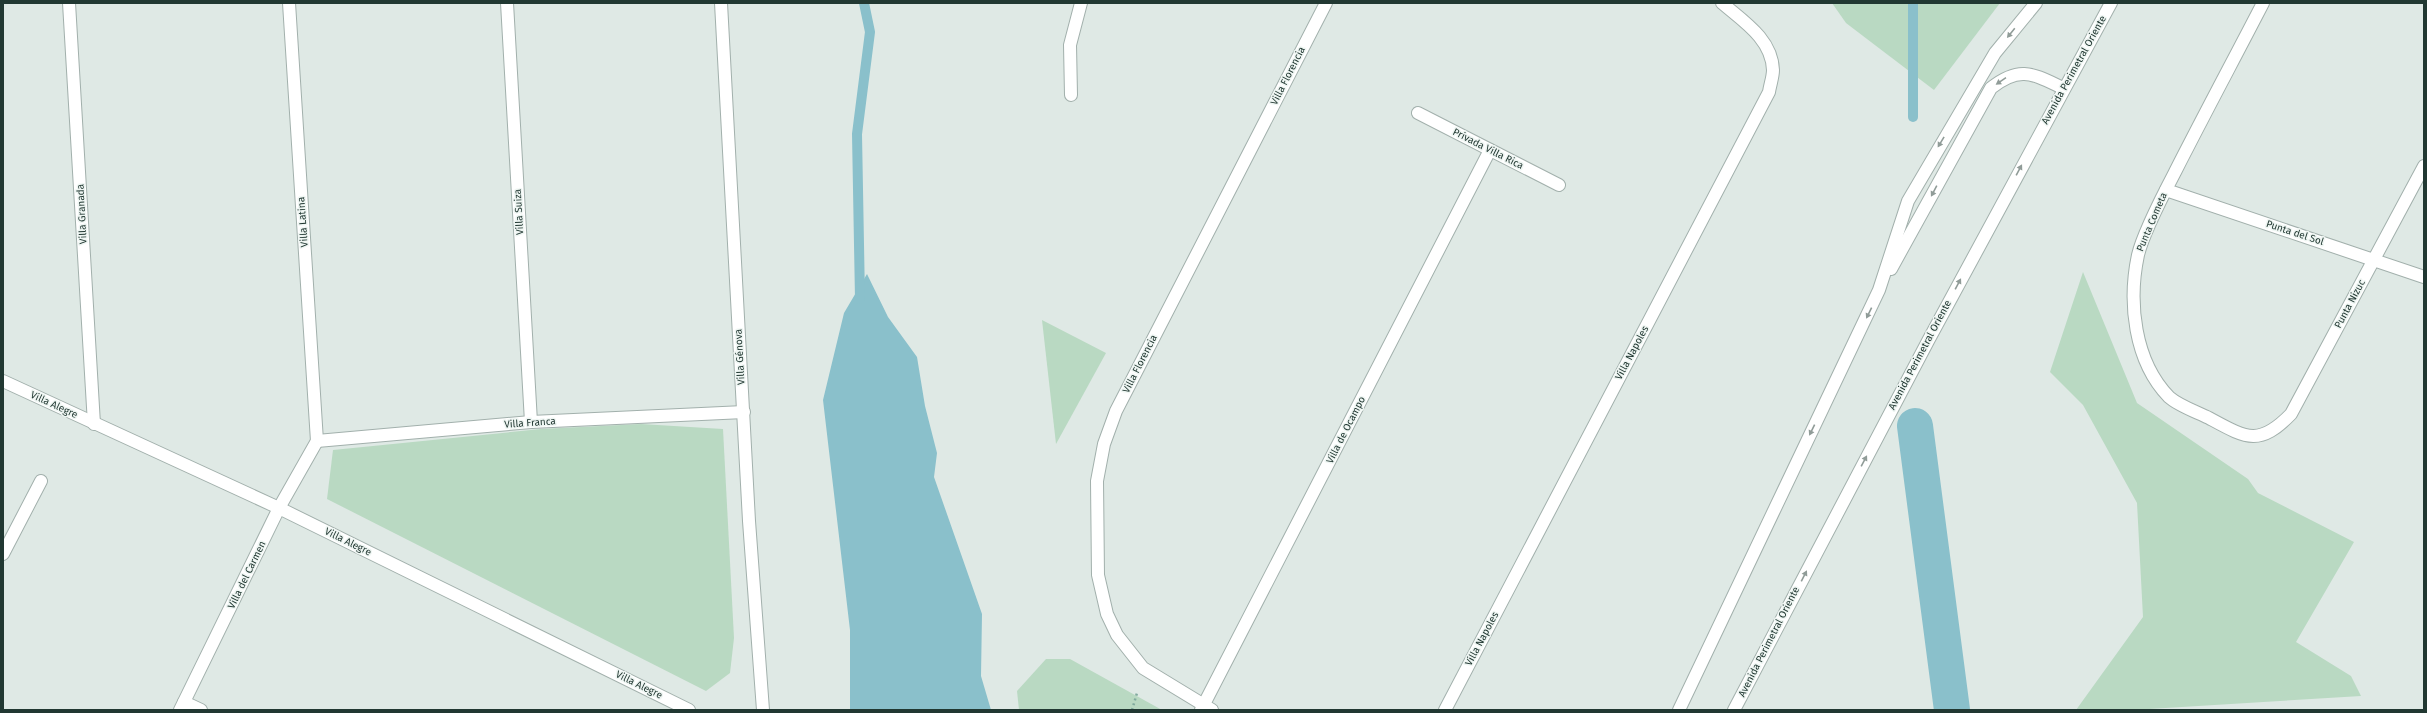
<svg xmlns="http://www.w3.org/2000/svg" width="2427" height="713" font-family="'Fira Sans',sans-serif">
	<style>
		.green { fill: #b9d9c2 }
		.water { fill: #8ac0cb }
		.lines { fill: none; stroke-linecap: round; stroke-linejoin: round }
		.stream { stroke: #8ac0cb; stroke-width: 10 }
		.canal { stroke: #8ac0cb; stroke-width: 36 }
		.minor-casing { stroke: #a2b0ac; stroke-width: 14 }
		.path { stroke: #81aa9e; stroke-width: 2.5; stroke-dasharray: 2 3; stroke-linecap: butt }
		.minor { stroke: #fff; stroke-width: 12 }
		.oneway { fill: #909c98 }
		.labels { text-anchor: middle; dominant-baseline: central; stroke-width: 3; stroke-linejoin: round; paint-order: stroke }
		.street-label { font-size: 10px; fill: #213832; stroke: #eff6f3 }
	</style>
	<rect width="100%" height="100%" fill="#dfe9e5"/>
	<g class="green">
		<path d="M1832 3H2000L1934 90 1846 23Z"/>
		<path d="M2083 272 2137 403 2248 479 2258 493 2354 542 2296 642 2351 676 2361 696 2133 710H2076L2143 617 2137 503 2083 405 2050 372Z"/>
		<path d="M1042 320 1106 353 1056 444Z"/>
		<path d="M641 424 723 429 734 638 730 673 706 691 327 499 333 450 541 429Z"/>
		<path d="M1046 659H1070L1162 710H1019L1017 691Z"/>
	</g>
	<path class="water" d="M867 274 888 317 917 357 925 406 937 453 934 477 982 614 981 676 991 710H850V630L823 400 844 313Z"/>
	<g class="lines">
		<g class="stream">
			<path d="M1913 3V117"/>
			<path d="M860 299 857 134 870 32 864 3"/>
		</g>
		<path class="canal" d="M1915 426 1952 710"/>
		<g class="minor-casing">
			<g id="minor">
				<path d="M69 3 94 424"/>
				<path d="M289 3 317 441"/>
				<path d="M507 3 531 422"/>
				<path d="M721 3 749 521 763 710"/>
				<path d="M2263 3C2234 59 2204 115 2175 172 2164 193 2143 233 2138 255 2128 302 2134 361 2169 397 2179 406 2197 412 2209 418 2246 438 2259 447 2291 414L2424 166"/>
				<path d="M1071 95 1070 45 1081 3"/>
				<path d="M1418 113 1559 185"/>
				<path d="M2166 190 2424 277"/>
				<path d="M1891 269 1991 88C2020 65 2033 74 2063 88"/>
				<path d="M3 381 279 508 689 710"/>
				<path d="M317 441 531 422 744 412"/>
				<path d="M3 554 41 481"/>
				<path d="M184 702 201 710"/>
				<path d="M180 710 279 508 317 441"/>
				<path d="M1201 710 1490 150"/>
				<path d="M1212 710 1143 668 1117 635 1107 614 1098 575 1097 481 1104 444 1116 411 1326 3"/>
				<path d="M1445 710 1769 92C1770 85 1773 77 1773 70 1772 39 1743 21 1722 3"/>
				<path d="M1679 710 1879 290 1908 201 1995 53 2036 3"/>
				<path d="M1734 710 1928 341 2111 3"/>
			</g>
		</g>
		<path class="path" d="M1132 710 1137 693"/>
		<use href="#minor" class="minor"/>
	</g>
	<defs><path id="oneway-solid" d="M-6-.8H1V-3.2L6.5 0L1 3.2V.8H-6Z"/></defs>
	<g class="oneway">
		<use href="#oneway-solid" transform="translate(2011 33) rotate(129)"/>
		<use href="#oneway-solid" transform="translate(2001 81) rotate(146)"/>
		<use href="#oneway-solid" transform="translate(1941 142) rotate(121)"/>
		<use href="#oneway-solid" transform="translate(2019 170) rotate(-62)"/>
		<use href="#oneway-solid" transform="translate(1934 191) rotate(118)"/>
		<use href="#oneway-solid" transform="translate(1958 284) rotate(-62)"/>
		<use href="#oneway-solid" transform="translate(1869 313) rotate(116)"/>
		<use href="#oneway-solid" transform="translate(1812 430) rotate(116)"/>
		<use href="#oneway-solid" transform="translate(1864 461) rotate(-62)"/>
		<use href="#oneway-solid" transform="translate(1804 576) rotate(-63)"/>
	</g>
	<g class="labels">
		<g class="street-label">
			<text transform="translate(2074 70) rotate(-61)">Avenida Perimetral Oriente</text>
			<text transform="translate(1288 76) rotate(-63)">Villa Florencia</text>
			<text transform="translate(1488 149) rotate(27)">Privada Villa Rica</text>
			<text transform="translate(519 212) rotate(-93)">Villa Suiza</text>
			<text transform="translate(82 214) rotate(-93)">Villa Granada</text>
			<text transform="translate(303 222) rotate(-94)">Villa Latina</text>
			<text transform="translate(2152 222) rotate(-67)">Punta Cometa</text>
			<text transform="translate(2295 233) rotate(18)">Punta del Sol</text>
			<text transform="translate(2350 304) rotate(-62)">Punta Nizuc</text>
			<text transform="translate(1632 353) rotate(-62)">Villa Napoles</text>
			<text transform="translate(1920 355) rotate(-62)">Avenida Perimetral Oriente</text>
			<text transform="translate(740 357) rotate(-93)">Villa Génova</text>
			<text transform="translate(1140 364) rotate(-63)">Villa Florencia</text>
			<text transform="translate(54 405) rotate(25)">Villa Alegre</text>
			<text transform="translate(530 423) rotate(-4)">Villa Franca</text>
			<text transform="translate(1346 430) rotate(-63)">Villa de Ocampo</text>
			<text transform="translate(348 542) rotate(26)">Villa Alegre</text>
			<text transform="translate(247 575) rotate(-64)">Villa del Carmen</text>
			<text transform="translate(1482 639) rotate(-62)">Villa Napoles</text>
			<text transform="translate(1769 642) rotate(-63)">Avenida Perimetral Oriente</text>
			<text transform="translate(639 685) rotate(26)">Villa Alegre</text>
		</g>
	</g>
	<rect width="2427" height="713" fill="none" stroke="#213832" stroke-width="8"/>
</svg>
